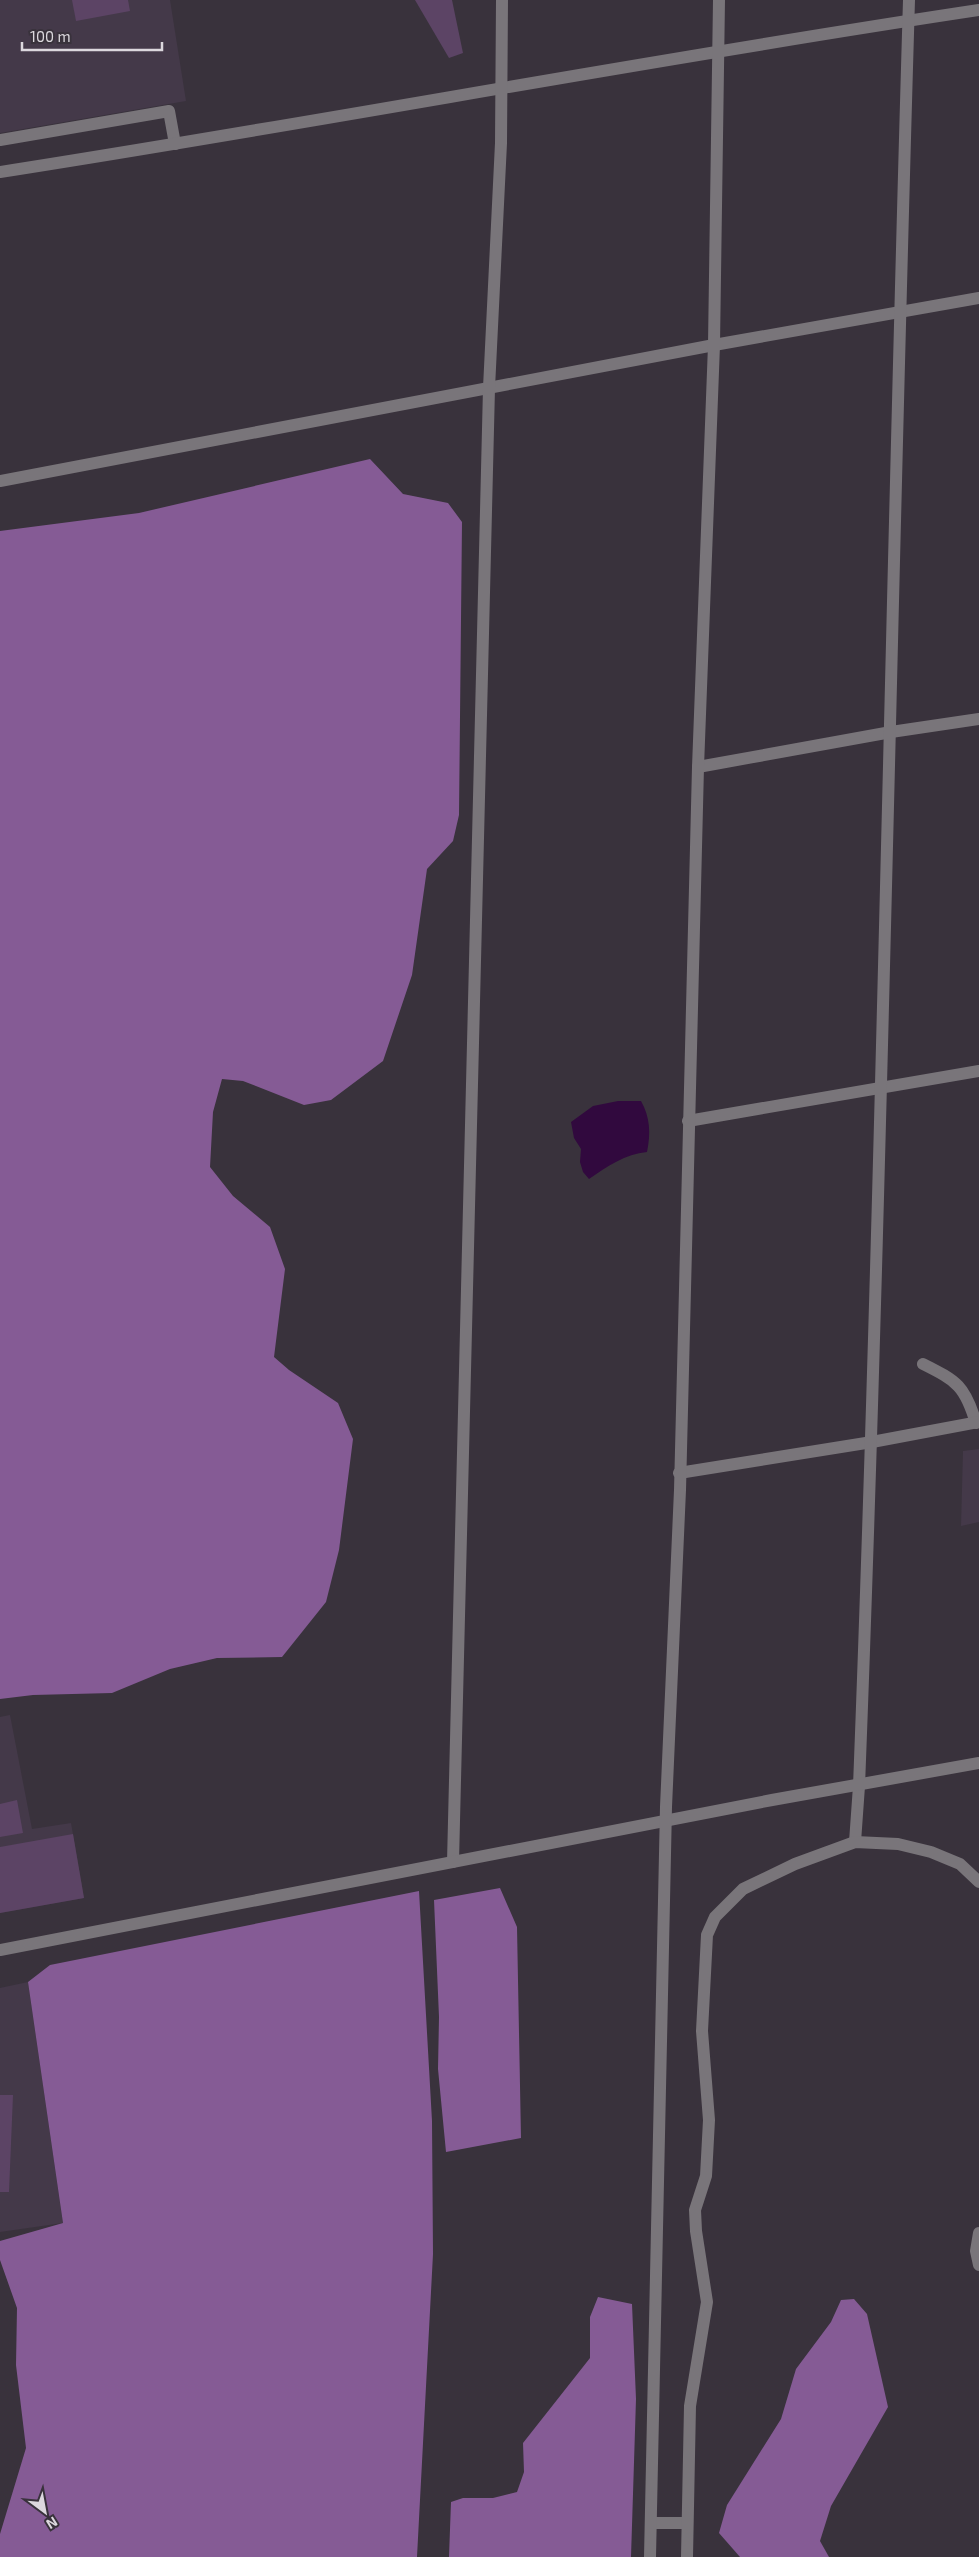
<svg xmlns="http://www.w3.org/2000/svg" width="979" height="2557" font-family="'Exo 2',sans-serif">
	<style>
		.built { fill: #443949 }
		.green { fill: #5c4465 }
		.forest { fill: #855b95 }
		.water { fill: #31093e }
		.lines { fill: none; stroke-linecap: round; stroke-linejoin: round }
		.minor { stroke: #79757a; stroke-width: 12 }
	</style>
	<rect width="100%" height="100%" fill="#39323c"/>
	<g class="built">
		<path d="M0 0H170L186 101 0 133Z"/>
		<path d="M979 1449V1522L961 1526 963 1451Z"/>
		<path d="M10 1715 32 1829 71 1823 84 1898 0 1913V1717Z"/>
		<path d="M28 1982 63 2223 0 2232V1988Z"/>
	</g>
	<g class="green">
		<path d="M72 0H128L130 11 76 21Z"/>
		<path d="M415 0H452L463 53 449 58Z"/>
		<path d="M17 1800 23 1833 0 1837V1804Z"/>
		<path d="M73 1834 84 1898 0 1913V1847Z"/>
		<path d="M0 2095H13L9 2192H0Z"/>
	</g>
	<g class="forest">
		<path d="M370 459 403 494 448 503 462 522 459 815 453 841 427 869 412 975 383 1061 331 1100 304 1105 243 1081 222 1079 213 1112 210 1167 233 1196 270 1227 285 1269 274 1357 289 1370 338 1403 353 1439 339 1550 326 1602 282 1657 217 1658 170 1669 112 1693 33 1695 0 1699V531L139 513Z"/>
		<path d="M500 1888 517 1927 521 2138 446 2152 438 2069 439 2017 434 1900Z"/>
		<path d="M419 1891 432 2121 433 2254 417 2557H0V2534L26 2448 16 2365 17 2308 0 2260V2241L63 2223 28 1982 50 1965Z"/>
		<path d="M598 2297 632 2304 636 2399 631 2557H449L451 2502 463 2498H493L517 2492 524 2472 523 2443 590 2358V2317Z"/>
		<path d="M854 2299 867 2314 888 2407 831 2506 820 2541 829 2557H740L719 2533 727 2505 781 2419 796 2369 831 2322 841 2300Z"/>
	</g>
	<path class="water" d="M618 1101H641C650 1117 651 1133 647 1152 625 1154 608 1166 589 1179L583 1172 580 1162 581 1149 574 1138 571 1122 593 1106Z"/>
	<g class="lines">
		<g class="minor">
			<path d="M0 140 169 111 175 144"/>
			<path d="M0 172C327 121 652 59 979 10"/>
			<path d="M0 481 714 345 979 298"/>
			<path d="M698 767 891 732 979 719"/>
			<path d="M688 1121 979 1071"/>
			<path d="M923 1364C957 1381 965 1386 976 1423"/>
			<path d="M679 1473 872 1442 979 1422"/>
			<path d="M855 1842 859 1786C882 1191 891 595 909 0"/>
			<path d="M453 1862 489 388 501 143 502 0"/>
			<path d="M0 1950 772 1800 979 1763"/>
			<path d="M979 2233 976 2251 979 2265"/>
			<path d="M652 2523H687"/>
			<path d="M650 2557 666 1807 680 1490 698 767 714 345 719 0"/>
			<path d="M687 2557 690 2406 707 2302 696 2231 695 2210 706 2176 709 2120 702 2031 707 1935 715 1917 743 1889 795 1864 855 1842 898 1844 931 1852 960 1864 979 1882"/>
		</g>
	</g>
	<g transform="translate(45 2512) rotate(148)" stroke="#39323c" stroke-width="4" paint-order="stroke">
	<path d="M0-4L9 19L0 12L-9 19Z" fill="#dcd8de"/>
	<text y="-8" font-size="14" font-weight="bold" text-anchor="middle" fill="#dcd8de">N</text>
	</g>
	<path d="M22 42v8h140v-8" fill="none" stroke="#dcd8de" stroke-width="2.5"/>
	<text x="30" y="42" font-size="15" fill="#dcd8de" stroke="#39323c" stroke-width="4" paint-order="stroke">100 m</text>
</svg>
